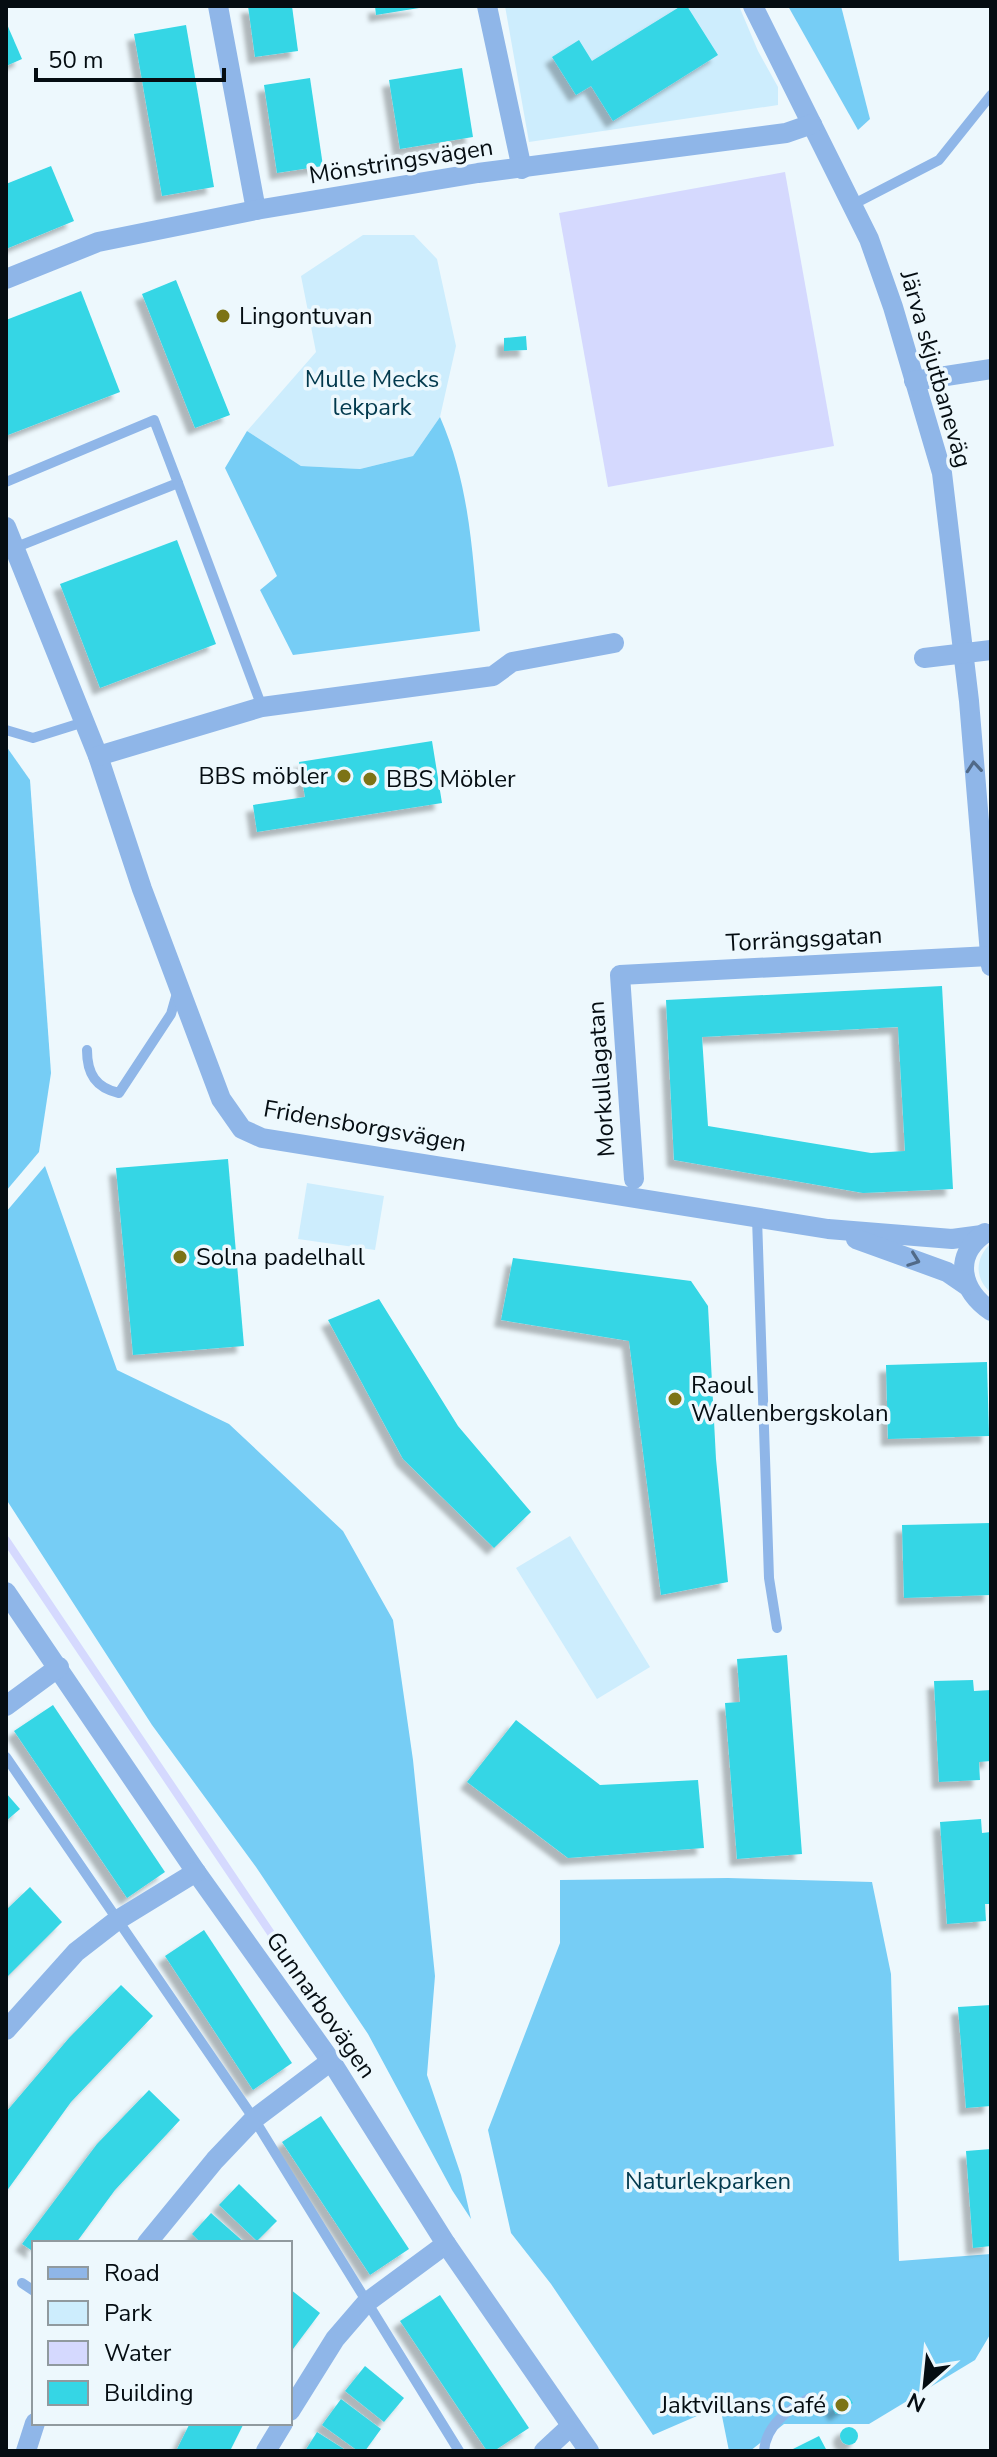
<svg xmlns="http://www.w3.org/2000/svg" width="997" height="2457" font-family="'Nunito Sans',sans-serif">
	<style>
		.green { fill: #cdedfd }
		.forest { fill: #76cdf5 }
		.water { fill: #d5d9fe }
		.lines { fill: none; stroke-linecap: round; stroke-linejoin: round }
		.stream { stroke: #d5d9fe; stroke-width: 8 }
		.building { fill: #35d6e5; fill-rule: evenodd; filter: url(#shadow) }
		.lane { stroke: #8fb6e8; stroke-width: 10 }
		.street { stroke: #8fb6e8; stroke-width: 20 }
		.oneway { stroke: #516a88 }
		.poi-dot { fill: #7c7316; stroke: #edf8fd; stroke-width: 3 }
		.labels { text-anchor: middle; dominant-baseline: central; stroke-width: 7; stroke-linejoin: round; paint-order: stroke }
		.street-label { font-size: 24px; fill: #050d12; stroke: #edf8fd }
		.poi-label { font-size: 24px; fill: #050d12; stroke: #edf8fd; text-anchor: start }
		.park-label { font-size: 24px; fill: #02394d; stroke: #edf8fd }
	</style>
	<defs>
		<filter id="shadow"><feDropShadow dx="-7" dy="7" stdDeviation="2" flood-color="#0004"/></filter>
	</defs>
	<rect width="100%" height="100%" fill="#edf8fd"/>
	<g class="green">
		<path d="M505 6H739L758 51 778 87V105L529 142Z"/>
		<path d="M363 235H414L437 259 456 346 440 417 413 456 360 469 301 466 247 431 316 352 301 276Z"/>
		<path d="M307 1183 384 1196 375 1250 298 1239Z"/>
		<path d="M991 1243V1293C974 1278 975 1258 991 1243Z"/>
		<path d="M570 1536 650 1667 597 1699 516 1568Z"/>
	</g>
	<g class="forest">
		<path d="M788 6H841L870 119 858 130Z"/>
		<path d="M440 417C471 488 472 555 480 631L293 655 260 590 277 576 225 468 247 431 301 466 360 469 413 456Z"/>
		<path d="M6 746 30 780 51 1073 39 1152 6 1191Z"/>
		<path d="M45 1166 117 1370 229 1424 343 1531 393 1620 413 1760 435 1976 427 2075 461 2175 471 2219 452 2190 368 2034 256 1867 152 1725 6 1499V1212Z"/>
		<path d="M728 1878 872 1882 891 1974 899 2261 991 2254V2333L975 2360 869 2424H784L750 2451H729L720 2406 653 2435 551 2284 511 2233 488 2130 560 1943V1880Z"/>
	</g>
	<path class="water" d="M785 172 834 446 608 487 559 213Z"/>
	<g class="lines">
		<path class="stream" d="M6 1540 353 2055"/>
	</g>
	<g class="building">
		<path d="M248 6H292L298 51 255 57Z"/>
		<path d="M375 6H419V8L376 15Z"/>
		<path d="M681 6H687L718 55 613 121 591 86 576 95 552 57 579 40 592 61Z"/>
		<path d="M6 22 22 59 6 66Z"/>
		<path d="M186 25 214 187 162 196 134 34Z"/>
		<path d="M462 68 473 137 400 149 389 80Z"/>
		<path d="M310 78 323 166 277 173 264 85Z"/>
		<path d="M51 166 74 221 6 249V184Z"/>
		<path d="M176 280 230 415 195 428 142 294Z"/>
		<path d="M81 291 120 392 8 435 6 430V320Z"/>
		<path d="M526 336 527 350 504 351V338Z"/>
		<path d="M177 540 216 644 100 688 60 584Z"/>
		<path d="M432 741 442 803 257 832 253 805 305 797 299 762Z"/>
		<path d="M942 986 953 1189 863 1193 674 1160 666 1000ZM898 1027 905 1151 871 1153 708 1126 702 1037Z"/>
		<path d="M228 1159 244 1346 133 1355 116 1168Z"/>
		<path d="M513 1258 691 1281 708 1306 716 1459 728 1582 661 1595 629 1341 501 1320Z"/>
		<path d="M379 1299 458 1426 531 1512 494 1548 403 1459 328 1320Z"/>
		<path d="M987 1362 989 1436 888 1439 886 1365Z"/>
		<path d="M991 1523V1595L904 1598 902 1525Z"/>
		<path d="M787 1655 802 1854 737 1859 725 1703 740 1702 737 1659Z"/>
		<path d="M973 1680 974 1691 991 1690V1761L979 1762 980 1780 939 1782 934 1681Z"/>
		<path d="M53 1705 165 1872 127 1898 14 1731Z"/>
		<path d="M516 1720 600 1785 698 1780 704 1848 568 1858 467 1782Z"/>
		<path d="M6 1793 20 1809 6 1821Z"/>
		<path d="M981 1819 982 1833 991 1832V1904H985L986 1921 947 1924 940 1822Z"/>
		<path d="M30 1887 62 1922 6 1978V1910Z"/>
		<path d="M204 1930 292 2063 253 2090 165 1956Z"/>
		<path d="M121 1985 153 2016 71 2102 6 2192V2112L69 2038Z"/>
		<path d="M991 2005V2106L966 2108 958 2007Z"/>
		<path d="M149 2090 180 2120 115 2190 76 2243H34V2252L22 2244 97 2144Z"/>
		<path d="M321 2116 409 2249 370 2275 282 2142Z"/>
		<path d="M991 2149V2246L973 2248 966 2151Z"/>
		<path d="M239 2184 277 2221 257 2241 219 2205Z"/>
		<path d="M211 2213 245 2243H201L192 2234Z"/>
		<path d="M290 2289 320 2313 290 2353Z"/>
		<path d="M440 2295 529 2428 494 2451H487L400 2321Z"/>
		<path d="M365 2366 404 2398 384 2422 345 2391Z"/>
		<path d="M848 2395 853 2403 836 2414 831 2406Z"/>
		<path d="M341 2399 381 2429 365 2451H358L322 2425Z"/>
		<path d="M190 2423H244L230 2451H176Z"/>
		<circle cx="849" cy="2436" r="9"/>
		<path d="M317 2432 347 2451H305Z"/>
		<path d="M819 2436 827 2451H789Z"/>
	</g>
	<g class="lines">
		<g class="lane">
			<path d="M852 205 939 160 991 95"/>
			<path d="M6 482 154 420 178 483 14 548"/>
			<path d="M178 483 262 707"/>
			<path d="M6 730 33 738 84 722"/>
			<path d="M87 1050C87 1074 96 1088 119 1093L171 1014 177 993"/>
			<path d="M757 1218 769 1578 777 1628"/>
			<path d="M6 1757 254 2119 459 2451"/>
			<path d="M22 2283 34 2291"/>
			<path d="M764 2451C766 2425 788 2410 809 2398"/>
		</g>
		<g class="street">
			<path d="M218 6 256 210"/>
			<path d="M487 6 522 169"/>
			<path d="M753 6 869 239 893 307 942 473 969 701 991 966"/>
			<path d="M6 279 98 242 256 210 478 173 786 133 812 124"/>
			<path d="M914 381 991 369"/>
			<path d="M6 527 98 756 142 889 221 1099 242 1129 262 1138 828 1229 952 1239 982 1235"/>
			<path d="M924 658 991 650"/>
			<path d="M98 756 262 707 493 676 512 662 614 643"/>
			<path d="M634 1179 620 975 990 956"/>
			<path d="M985 1233C952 1256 961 1291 991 1311"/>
			<path d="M856 1239 947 1272 966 1285"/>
			<path d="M6 1592 196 1872 331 2061 446 2244 589 2451"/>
			<path d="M6 1706 59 1667"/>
			<path d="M6 2030 76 1952 116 1921 196 1872"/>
			<path d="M147 2243 215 2160 254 2119 331 2061"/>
			<path d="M290 2411 335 2339 366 2303 446 2244"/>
			<path d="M26 2451 35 2423"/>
			<path d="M266 2451 283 2423"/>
			<path d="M544 2451 571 2426"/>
		</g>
	</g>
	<defs><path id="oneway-chevron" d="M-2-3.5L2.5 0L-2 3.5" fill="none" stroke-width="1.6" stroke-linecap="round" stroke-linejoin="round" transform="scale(2)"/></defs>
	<g class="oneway">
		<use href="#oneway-chevron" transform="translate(974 767) rotate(-95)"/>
		<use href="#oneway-chevron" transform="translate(914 1260) rotate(20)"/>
	</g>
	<g class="poi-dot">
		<circle cx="223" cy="316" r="8"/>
		<circle cx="344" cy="776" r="8"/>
		<circle cx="370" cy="779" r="8"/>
		<circle cx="180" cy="1257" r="8"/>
		<circle cx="675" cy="1399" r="8"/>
		<circle cx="842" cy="2405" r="8"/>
	</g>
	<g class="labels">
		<g class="street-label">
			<text transform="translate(401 161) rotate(-9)">Mönstringsvägen</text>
			<text transform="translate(936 369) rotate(74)">Järva skjutbaneväg</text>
			<text transform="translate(804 939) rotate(-3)">Torrängsgatan</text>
			<text transform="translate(601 1079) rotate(-94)">Morkullagatan</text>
			<text transform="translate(365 1126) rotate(10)">Fridensborgsvägen</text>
			<text transform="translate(321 2005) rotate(55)">Gunnarbovägen</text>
		</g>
		<g class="poi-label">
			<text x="239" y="316">Lingontuvan</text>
			<text x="328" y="776" text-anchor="end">BBS möbler</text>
			<text x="386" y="779">BBS Möbler</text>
			<text x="196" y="1257">Solna padelhall</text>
			<text x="691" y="1385">Raoul<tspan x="691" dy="28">Wallenbergskolan</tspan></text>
			<text x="826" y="2405" text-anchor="end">Jaktvillans Café</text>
		</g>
		<g class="park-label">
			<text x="372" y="379">Mulle Mecks<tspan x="372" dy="28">lekpark</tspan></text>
			<text x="708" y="2181">Naturlekparken</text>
		</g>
	</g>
	<rect width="997" height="2457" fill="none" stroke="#050d12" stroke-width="16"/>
	<rect x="32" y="2241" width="260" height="184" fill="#edf8fd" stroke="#909a9f" stroke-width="2"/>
	<rect x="48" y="2267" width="40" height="12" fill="#8fb6e8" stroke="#909a9f" stroke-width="2"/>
	<text x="104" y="2281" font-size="24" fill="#050d12">Road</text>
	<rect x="48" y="2301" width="40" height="24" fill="#cdedfd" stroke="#909a9f" stroke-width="2"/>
	<text x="104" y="2321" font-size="24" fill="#050d12">Park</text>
	<rect x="48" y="2341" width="40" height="24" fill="#d5d9fe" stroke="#909a9f" stroke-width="2"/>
	<text x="104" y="2361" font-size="24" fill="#050d12">Water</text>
	<rect x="48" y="2381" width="40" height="24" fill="#35d6e5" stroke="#909a9f" stroke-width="2"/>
	<text x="104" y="2401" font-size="24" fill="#050d12">Building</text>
	<g transform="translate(925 2385) rotate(207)" stroke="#edf8fd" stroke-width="6" paint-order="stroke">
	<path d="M0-6L14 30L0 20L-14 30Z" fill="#050d12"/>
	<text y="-12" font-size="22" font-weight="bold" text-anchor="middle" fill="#050d12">N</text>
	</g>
	<path d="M36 68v12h188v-12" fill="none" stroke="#050d12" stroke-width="4"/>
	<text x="48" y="68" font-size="24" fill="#050d12" stroke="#edf8fd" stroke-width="6" paint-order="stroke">50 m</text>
</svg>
